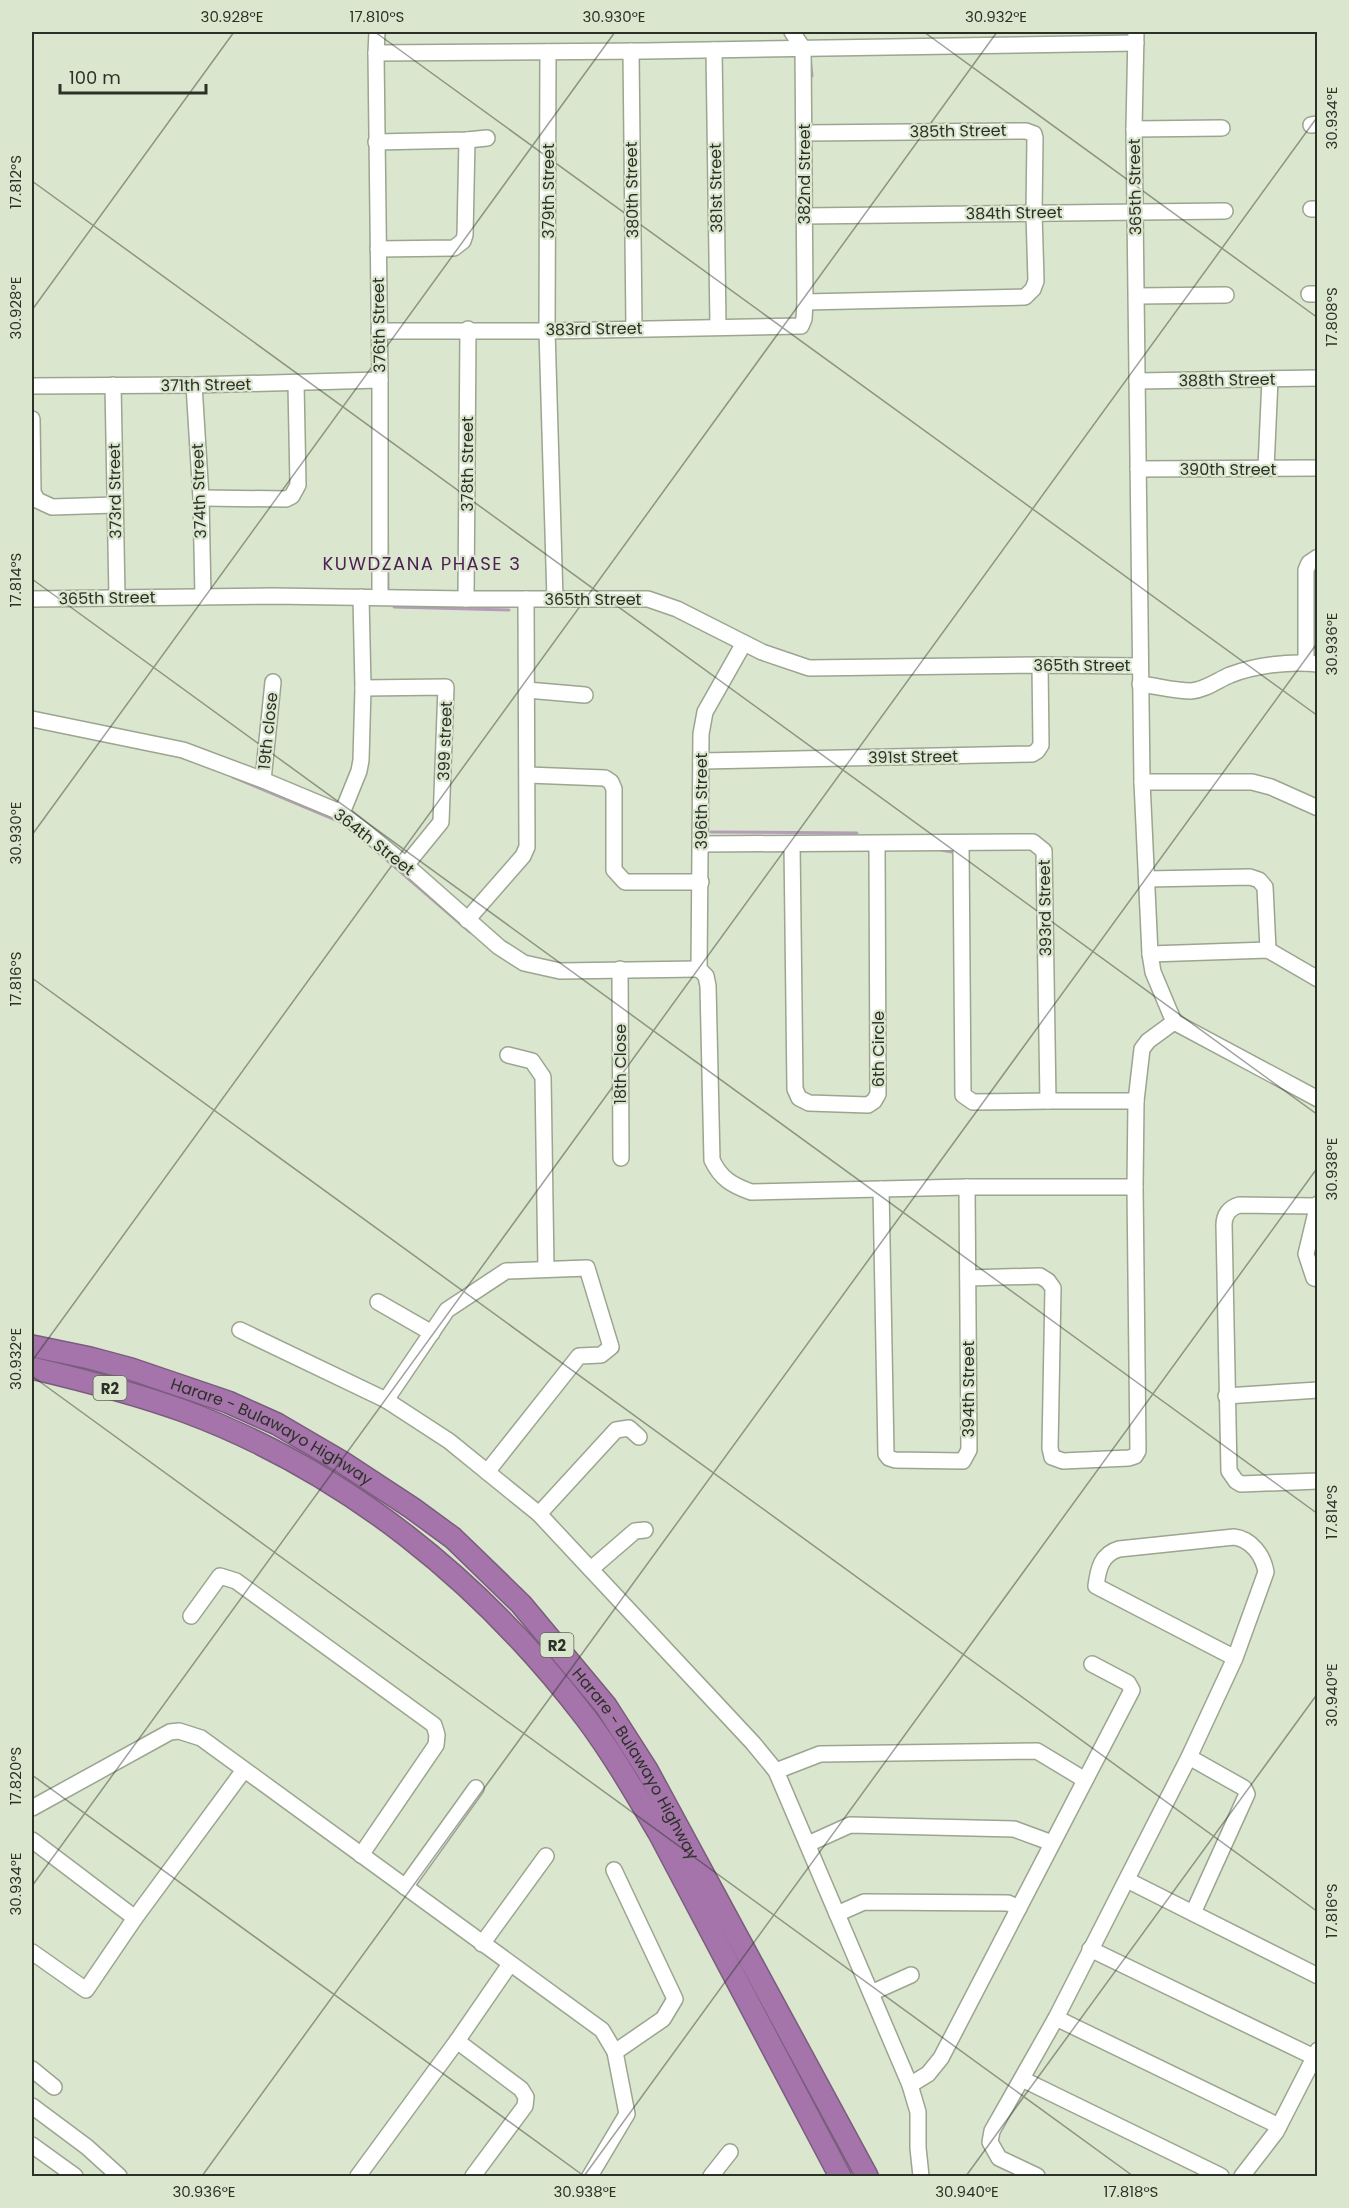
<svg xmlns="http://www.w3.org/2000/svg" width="1349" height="2208" font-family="Poppins,sans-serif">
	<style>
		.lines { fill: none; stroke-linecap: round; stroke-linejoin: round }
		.stream { stroke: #b49db8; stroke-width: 3 }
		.minor-casing { stroke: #9ba58f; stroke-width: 18 }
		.highway-casing { stroke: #7a5d7d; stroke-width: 24 }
		.minor { stroke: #fff; stroke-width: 15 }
		.highway { stroke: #a474ab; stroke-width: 21 }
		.ticks { fill: none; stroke: #2c3127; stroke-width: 1.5; stroke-opacity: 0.45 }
		.labels { text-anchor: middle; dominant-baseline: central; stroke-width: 4.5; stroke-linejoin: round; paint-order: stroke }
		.shield { fill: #dbe6ce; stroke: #606759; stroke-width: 1.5 }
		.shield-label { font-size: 15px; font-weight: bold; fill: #2c3127 }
		.street-label { font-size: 16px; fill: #2c3127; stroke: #dbe6ce }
		.neighbourhood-label { font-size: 18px; letter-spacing: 1.5px; fill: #4d2154; stroke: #dbe6ce }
		.neatline { fill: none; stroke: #2c3127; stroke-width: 2 }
		.ticks-label { font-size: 15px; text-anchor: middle; fill: #2c3127 }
	</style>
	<rect width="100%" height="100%" fill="#dbe6ce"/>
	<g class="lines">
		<g class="stream">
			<path d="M810 57 812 76"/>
			<path d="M387 473 388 588"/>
			<path d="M394 607 509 610"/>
			<path d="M233 777 343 823"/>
			<path d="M711 832 857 833"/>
			<path d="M373 848 470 932"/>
			<path d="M941 850 952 852"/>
		</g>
		<g class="minor-casing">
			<g id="minor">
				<path d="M377 32 376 53 645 51 1136 43"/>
				<path d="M1136 32 1134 129 1142 782 1150 954 1153 972 1174 1022 1148 1041 1142 1049 1136 1101"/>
				<path d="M714 50 718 326"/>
				<path d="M631 51 634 328"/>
				<path d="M548 52 547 331 555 599"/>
				<path d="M376 53 380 380V597"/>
				<path d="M1311 125 1318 124"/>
				<path d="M1134 129 1222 128"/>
				<path d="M804 133 1026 131 1034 134 1035 138 1034 213 1036 281 1033 289 1025 297 805 302"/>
				<path d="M376 142 467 140 487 138"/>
				<path d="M1311 209H1318"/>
				<path d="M804 216 1225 211"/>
				<path d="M378 249 454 248 463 241 465 235 467 140"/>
				<path d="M1309 294H1318"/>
				<path d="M1137 296 1226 295"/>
				<path d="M379 331H547L801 326 804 319 805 302 803 48 792 32"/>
				<path d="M1137 381 1318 378"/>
				<path d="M113 385 117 597"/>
				<path d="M194 385 201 498 203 597"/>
				<path d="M32 386 194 385 380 380"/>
				<path d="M32 419 33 492 37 500 52 507 115 505"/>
				<path d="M1266 468 1270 379"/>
				<path d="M1138 469 1318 468"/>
				<path d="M201 498 286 499 292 496 298 485 296 384"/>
				<path d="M32 599 273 596 466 599H648L677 609 762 652 809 668 1040 665 1140 666"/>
				<path d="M466 599 468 329"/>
				<path d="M1306 663V570L1309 563 1318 557"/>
				<path d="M1140 684C1157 686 1175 691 1191 691 1205 690 1218 680 1230 675 1256 665 1290 661 1318 664"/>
				<path d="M363 688 446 687 441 822 406 865"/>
				<path d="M527 690 585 695"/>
				<path d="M32 719 183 750 263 780 342 813 406 865 499 947 524 963 560 971 699 969"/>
				<path d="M701 761 1032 754 1037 751 1041 745 1040 665"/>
				<path d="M528 775 605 778 611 782 614 789V870L625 882H701"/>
				<path d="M263 780 273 682"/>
				<path d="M1142 782H1252L1271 787 1318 808"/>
				<path d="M342 813 359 771 361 760 363 688 361 597"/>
				<path d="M701 844 1033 842 1044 851 1048 1101H1136L1135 1187 1138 1451 1135 1456 1129 1458 1063 1461 1052 1457 1050 1448 1053 1288 1048 1281 1040 1276 968 1278"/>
				<path d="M792 844 795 1089 799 1098 809 1103 868 1105 874 1101 878 1094 877 845"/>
				<path d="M961 844 963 1095 973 1102 1048 1101"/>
				<path d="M1147 879 1250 877 1259 880 1265 887 1268 950"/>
				<path d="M467 920 523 856 527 847 526 599"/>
				<path d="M1150 954 1268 950 1318 979"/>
				<path d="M620 969 621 1158"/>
				<path d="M699 969 706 976 708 986 712 1160C721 1179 732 1185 751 1192L967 1187H1135"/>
				<path d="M699 969 701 734 705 712 744 643"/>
				<path d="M1174 1022 1318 1099"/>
				<path d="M508 1055 532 1061 543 1077 546 1269"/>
				<path d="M881 1189 886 1454 889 1458 895 1460 963 1461 969 1450 967 1187"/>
				<path d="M1318 1204 1306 1254 1314 1278 1318 1279"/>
				<path d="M1317 1206 1239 1205C1229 1208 1224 1215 1224 1225L1229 1471 1236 1481 1241 1484 1318 1481"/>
				<path d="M378 1302 432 1333"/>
				<path d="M240 1330 386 1400 449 1441 539 1514 753 1743 776 1771 910 2085 918 2112V2148L921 2176"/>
				<path d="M1226 1396 1318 1390"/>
				<path d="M386 1400 447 1310 506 1271 587 1268 611 1347 601 1355 579 1356 487 1472"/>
				<path d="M539 1514 616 1430 629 1428 639 1437"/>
				<path d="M591 1569 635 1531 645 1530"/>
				<path d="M191 1616 220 1576 236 1581 434 1725 437 1735 436 1745 361 1855"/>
				<path d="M1189 1757 1244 1788 1247 1794 1193 1913"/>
				<path d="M776 1771 820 1754 1037 1751 1085 1780"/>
				<path d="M32 1808 170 1732 179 1731 201 1738 602 2030 615 2052 627 2114 590 2176"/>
				<path d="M32 1840 135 1918"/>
				<path d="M808 1844 850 1825 1014 1829 1052 1843"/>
				<path d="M614 1870 675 1999 663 2019 615 2052"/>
				<path d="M1127 1880 1318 1976"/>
				<path d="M405 1887 476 1788"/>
				<path d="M837 1914 864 1902 1008 1903 1019 1908"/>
				<path d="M482 1944 546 1856"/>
				<path d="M1090 1949 1314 2057"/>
				<path d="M32 1952 86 1990 135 1918 244 1770"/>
				<path d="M871 1993 911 1975"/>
				<path d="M1056 2018 1279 2126"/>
				<path d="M457 2041 521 2089 526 2097 525 2106 473 2176"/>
				<path d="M32 2069 54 2087"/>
				<path d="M1022 2079 1221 2176"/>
				<path d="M910 2085 928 2074 941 2058 1132 1690 1128 1683 1092 1664"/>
				<path d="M32 2106 87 2147 119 2176"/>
				<path d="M32 2145 75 2176"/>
				<path d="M358 2176 457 2041 510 1964"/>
				<path d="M711 2176 730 2152"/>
				<path d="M1037 2176 999 2158 990 2142 992 2131 1056 2018 1189 1757 1235 1658 1266 1572C1263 1555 1251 1539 1234 1537L1119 1549C1101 1554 1098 1570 1096 1586L1235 1658"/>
				<path d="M1242 2176 1276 2132 1318 2050"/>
			</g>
		</g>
		<g class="highway-casing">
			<g id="highway">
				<path id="s1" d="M32 1346 90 1358 131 1369 228 1402 277 1424 342 1462 412 1508 453 1538 521 1604 606 1706 647 1770 867 2176"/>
				<path d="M32 1368C83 1380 134 1393 184 1411 346 1471 482 1582 586 1718 613 1754 636 1794 659 1833L840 2176"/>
			</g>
		</g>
		<use href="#minor" class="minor"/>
		<use href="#highway" class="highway"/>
	</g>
	<path class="ticks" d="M375 32 1318 716M924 32 1318 318M32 181 1318 1115M32 310 234 32M32 579 1318 1514M32 835 615 32M32 978 1318 1912M32 1361 997 32M32 1376 1133 2176M32 1775 584 2176M32 1886 1318 116M32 2174 35 2176M202 2176 1318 642M584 2176 1318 1167M966 2176 1318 1693"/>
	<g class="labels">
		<g class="shield">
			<rect x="93.5" y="1376" width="33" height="24" rx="4.5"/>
			<rect x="540.5" y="1633" width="33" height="24" rx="4.5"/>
		</g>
		<g class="shield-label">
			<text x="110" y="1388">R2</text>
			<text x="557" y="1645">R2</text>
		</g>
		<g class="street-label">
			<text transform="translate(958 131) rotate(-1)">385th Street</text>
			<text transform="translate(804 174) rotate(-90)">382nd Street</text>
			<text transform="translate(1135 187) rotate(-91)">365th Street</text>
			<text transform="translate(716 188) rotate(-91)">381st Street</text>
			<text transform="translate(632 190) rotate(-91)">380th Street</text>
			<text transform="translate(548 191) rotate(-90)">379th Street</text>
			<text transform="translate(1014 213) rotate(-1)">384th Street</text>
			<text transform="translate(379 325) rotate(-91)">376th Street</text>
			<text transform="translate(594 329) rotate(-1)">383rd Street</text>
			<text transform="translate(1227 380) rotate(-1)">388th Street</text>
			<text transform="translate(206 385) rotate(-1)">371th Street</text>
			<text transform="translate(467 464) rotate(-90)">378th Street</text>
			<text x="1228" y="469">390th Street</text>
			<text transform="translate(115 491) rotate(-91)">373rd Street</text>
			<text transform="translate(199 491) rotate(-92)">374th Street</text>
			<text transform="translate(107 598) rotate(-1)">365th Street</text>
			<text x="593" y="599">365th Street</text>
			<text x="1082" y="665">365th Street</text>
			<text transform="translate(268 731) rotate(-84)">19th close</text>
			<text transform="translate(445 741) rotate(-88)">399 street</text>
			<text transform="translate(913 757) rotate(-1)">391st Street</text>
			<text transform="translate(701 801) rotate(-90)">396th Street</text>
			<text transform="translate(374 842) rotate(38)">364th Street</text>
			<text transform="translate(1045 908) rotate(-91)">393rd Street</text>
			<text transform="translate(878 1049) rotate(-90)">6th Circle</text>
			<text transform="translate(620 1064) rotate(-90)">18th Close</text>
			<text transform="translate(968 1389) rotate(-90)">394th Street</text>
			<text stroke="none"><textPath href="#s1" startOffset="256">Harare - Bulawayo Highway</textPath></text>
			<text stroke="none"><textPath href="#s1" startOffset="760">Harare - Bulawayo Highway</textPath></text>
		</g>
		<g class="neighbourhood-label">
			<text x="422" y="563">KUWDZANA PHASE 3</text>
		</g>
	</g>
	<rect width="1349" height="2208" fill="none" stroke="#dbe6ce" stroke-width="66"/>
	<path d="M60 84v9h146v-9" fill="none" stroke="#2c3127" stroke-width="3"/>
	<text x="69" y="84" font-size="18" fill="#2c3127" stroke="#dbe6ce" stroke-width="4.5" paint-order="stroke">100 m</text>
	<rect x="33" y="33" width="1283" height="2142" class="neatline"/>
	<g class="ticks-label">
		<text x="232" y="22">30.928°E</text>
		<text x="377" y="22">17.810°S</text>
		<text x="614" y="22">30.930°E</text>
		<text x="996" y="22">30.932°E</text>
		<text transform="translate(1332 118) rotate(-90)" y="5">30.934°E</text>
		<text transform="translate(16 182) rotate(-90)" y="5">17.812°S</text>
		<text transform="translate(16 308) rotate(-90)" y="5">30.928°E</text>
		<text transform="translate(1332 317) rotate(-90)" y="5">17.808°S</text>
		<text transform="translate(16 580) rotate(-90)" y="5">17.814°S</text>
		<text transform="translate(1332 644) rotate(-90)" y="5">30.936°E</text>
		<text transform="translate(16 833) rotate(-90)" y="5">30.930°E</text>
		<text transform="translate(16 979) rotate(-90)" y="5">17.816°S</text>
		<text transform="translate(1332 1169) rotate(-90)" y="5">30.938°E</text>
		<text transform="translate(16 1359) rotate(-90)" y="5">30.932°E</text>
		<text transform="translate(1332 1512) rotate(-90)" y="5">17.814°S</text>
		<text transform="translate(1332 1695) rotate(-90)" y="5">30.940°E</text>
		<text transform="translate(16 1776) rotate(-90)" y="5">17.820°S</text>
		<text transform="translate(16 1884) rotate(-90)" y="5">30.934°E</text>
		<text transform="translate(1332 1911) rotate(-90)" y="5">17.816°S</text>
		<text x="204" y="2197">30.936°E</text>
		<text x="585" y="2197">30.938°E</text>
		<text x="967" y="2197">30.940°E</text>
		<text x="1131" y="2197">17.818°S</text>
	</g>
</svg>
